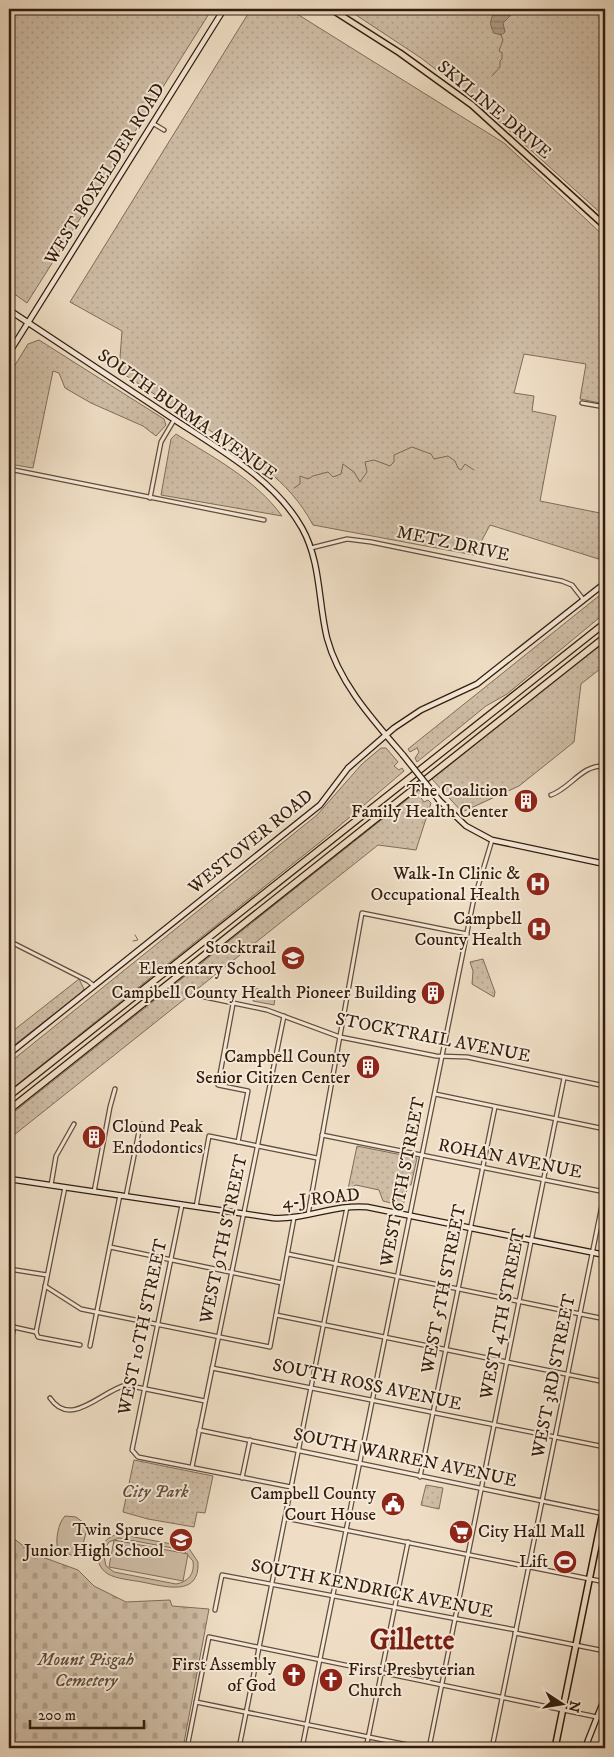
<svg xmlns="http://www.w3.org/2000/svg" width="614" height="1757" font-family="'IM FELL DW Pica',serif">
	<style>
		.green { fill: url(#green-dots); stroke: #816c5a }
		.cemetery { fill: url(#cemetery-stones); stroke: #816c5a }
		.pitch { fill: #cfbda6; stroke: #816c5a; fill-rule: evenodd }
		.water { fill: url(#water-rules); stroke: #7d6856 }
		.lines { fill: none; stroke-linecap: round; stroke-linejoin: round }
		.stream { stroke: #7d6856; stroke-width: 1 }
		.street-casing { stroke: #624c3b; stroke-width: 5.5 }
		.secondary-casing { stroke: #331b0d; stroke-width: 7 }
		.primary-casing { stroke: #331b0d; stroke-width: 8 }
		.highway-casing { stroke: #331b0d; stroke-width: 8 }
		.street { stroke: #f5ead9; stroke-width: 3 }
		.secondary { stroke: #f5ead9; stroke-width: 4.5 }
		.primary { stroke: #efdec5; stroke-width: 5 }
		.highway { stroke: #efdec5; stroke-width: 5.5 }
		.secondary-bridge-casing { stroke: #331b0d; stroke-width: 7; stroke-linecap: butt }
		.secondary-bridge { stroke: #f5ead9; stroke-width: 4.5 }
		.labels { text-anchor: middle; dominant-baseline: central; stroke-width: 4; stroke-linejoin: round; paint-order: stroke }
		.street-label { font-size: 18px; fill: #331b0d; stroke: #f5ead9 }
		.poi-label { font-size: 18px; fill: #331b0d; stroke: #f5ead9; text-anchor: end }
		.park-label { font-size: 18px; font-style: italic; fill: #624c3b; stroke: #f5ead9 }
		.town-label { font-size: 28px; font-weight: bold; fill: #7a1f14; stroke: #f5ead9 }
	</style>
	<defs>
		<pattern id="green-dots" width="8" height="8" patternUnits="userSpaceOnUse" patternTransform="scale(1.25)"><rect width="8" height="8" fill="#cfbda6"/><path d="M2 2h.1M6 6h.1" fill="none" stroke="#b2a28e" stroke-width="1.8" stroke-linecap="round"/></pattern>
		<pattern id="cemetery-stones" width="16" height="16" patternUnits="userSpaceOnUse" patternTransform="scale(1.25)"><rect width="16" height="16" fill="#cfbda6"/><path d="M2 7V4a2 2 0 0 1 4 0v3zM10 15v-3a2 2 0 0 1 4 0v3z" fill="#b2a28e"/></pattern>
		<pattern id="water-rules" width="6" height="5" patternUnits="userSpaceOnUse" patternTransform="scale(1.25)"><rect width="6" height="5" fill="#af9c86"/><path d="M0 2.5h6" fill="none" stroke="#8f7e6c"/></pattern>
	</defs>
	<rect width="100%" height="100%" fill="#efdec5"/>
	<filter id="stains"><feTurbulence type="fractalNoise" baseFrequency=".004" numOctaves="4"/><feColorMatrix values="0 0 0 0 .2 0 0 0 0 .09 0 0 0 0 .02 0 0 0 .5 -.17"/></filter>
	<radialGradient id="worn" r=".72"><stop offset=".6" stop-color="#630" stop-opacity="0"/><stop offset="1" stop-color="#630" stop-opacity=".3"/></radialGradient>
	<g class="green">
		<path d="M9 9H212L27 303 9 290Z"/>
		<path d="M251 9H289L504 143 605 237V404L580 399 586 364 524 354 514 393 534 396 532 411 556 416 540 501 605 514V561L490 525 474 555 313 525C289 479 247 455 206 428 177 409 148 390 119 371L122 331 70 302Z"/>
		<path d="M347 9H605V217L473 98 421 58Z"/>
		<path d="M39 340 164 419 166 425 156 436 143 426 91 403 65 388 59 373 53 371 33 468 9 464V375L28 344Z"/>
		<path d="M176 434C214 458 255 479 282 516L161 495 171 439Z"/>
		<path d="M605 591V613L507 694 486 706 417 762 415 758 419 752 417 748 410 752 408 749Z"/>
		<path d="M605 641V665L581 684 574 742 519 786 462 812 432 779Z"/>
		<path d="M381 748H386L398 762 394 766 399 770 402 768 404 771 324 839 9 1091V1063L317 815 362 764Z"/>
		<path d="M419 790 423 795 421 798 424 802 428 800 431 803 416 850 378 845 9 1139V1116Z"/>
		<path d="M483 959 495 992 494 997 472 984 473 971 470 962Z"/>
		<path d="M79 979 84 989 81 993 9 1049V1034Z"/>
		<path d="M357 1146 417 1158 411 1185H408L403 1206 383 1201 379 1190 356 1185 348 1189Z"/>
		<path d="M134 1460 213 1476 205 1513 197 1512 194 1527 148 1519 123 1512Z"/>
		<path d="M426 1485 443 1488 439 1509 421 1505Z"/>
	</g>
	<path class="cemetery" d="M9 1535 34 1554 78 1570 94 1586 126 1602 170 1600 172 1606 209 1609 183 1748H9Z"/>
	<g class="pitch">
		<path d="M256 988 276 992 274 1005 253 1001Z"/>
		<path d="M65 1516 76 1517 88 1526 79 1558 58 1550C55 1541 58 1523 65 1516Z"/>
		<path d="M118 1534 188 1547 198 1562C200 1598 163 1586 142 1582 131 1580 117 1579 108 1574 89 1562 100 1538 118 1534ZM119 1538 183 1550 193 1561C195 1574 188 1582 176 1584L114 1572 106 1566 103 1551 109 1542Z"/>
		<path d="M114 1540 188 1554 183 1581 109 1567Z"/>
	</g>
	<path class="water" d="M496 9H509L512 14 503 23 505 32 501 35 494 33C488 23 491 18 496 9Z"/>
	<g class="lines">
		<g class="stream">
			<path d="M492 76 500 67V61L502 59V53L499 51 503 40 501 35"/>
			<path d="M294 488 300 484V476L308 479 313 476 328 472 333 477 341 474 343 464 354 472 360 482 367 472 365 462 374 460 390 466 394 462V455L412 447 431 454 434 459 448 456 455 461 458 468 461 470 465 464 474 470"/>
			<path d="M133 941 138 940 135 935"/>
		</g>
		<g class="street-casing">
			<g id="street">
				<path d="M154 124 164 130"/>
				<path d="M582 403 605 407"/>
				<path d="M9 469 264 520"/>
				<path d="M150 498 161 442 174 420"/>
				<path d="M311 548 347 539 371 542 562 581 572 585 583 599"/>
				<path d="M551 795C571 788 582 764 605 766"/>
				<path d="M9 941 88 981 94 986"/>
				<path d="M200 996 267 1010 340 1037 436 1056 467 1057 605 1086"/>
				<path d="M233 1004 218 1085 248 1091 238 1142"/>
				<path d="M435 1094 605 1129"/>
				<path d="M322 1135 605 1192"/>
				<path d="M51 1185 56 1156 74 1124"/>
				<path d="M94 1192 110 1107 115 1089"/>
				<path d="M126 1196 139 1131 142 1124"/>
				<path d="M182 1205 132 1450 138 1457 291 1487"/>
				<path d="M196 1207 209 1136 317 1158"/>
				<path d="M308 1215 362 913 467 934"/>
				<path d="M110 1247 282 1283"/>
				<path d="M288 1254 605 1319"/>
				<path d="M9 1269 47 1275"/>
				<path d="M45 1286 81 1309 270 1347 294 1218"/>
				<path d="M276 1315 605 1382"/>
				<path d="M9 1326 36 1332"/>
				<path d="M36 1332 65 1187"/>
				<path d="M36 1332 38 1337 80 1345"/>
				<path d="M90 1346 120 1195"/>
				<path d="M9 1349 14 1327"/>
				<path d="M212 1368 605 1447"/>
				<path d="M50 1398C71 1429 101 1391 126 1385L205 1401"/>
				<path d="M199 1430 605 1514"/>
				<path d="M192 1467 284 1016"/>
				<path d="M420 1477 495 1107"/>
				<path d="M242 1478 250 1440"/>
				<path d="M285 1518 605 1582"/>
				<path d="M215 1610 222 1575 516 1630"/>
				<path d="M515 1633 605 1651"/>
				<path d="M196 1702 423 1748"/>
				<path d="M187 1748 209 1637 597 1717"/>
				<path d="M239 1748 347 1207"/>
				<path d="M302 1748 473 903 492 840"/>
				<path d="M366 1748 408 1542"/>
				<path d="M429 1748 564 1078"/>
				<path d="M492 1748 605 1190"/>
			</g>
		</g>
		<g class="secondary-casing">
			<g id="secondary">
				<path d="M9 310C61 344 112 378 163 412 211 445 273 476 302 528 321 562 318 601 327 638 339 683 373 720 403 755"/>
				<path d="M9 353 224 9"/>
				<path d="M439 800 466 826 492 840 605 864"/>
				<path d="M9 1054 320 805 348 768 394 728 421 710 477 684 605 583"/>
				<path d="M9 1179 273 1218C305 1220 335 1204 367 1207L605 1255"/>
				<path d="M585 1748 605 1697"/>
			</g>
		</g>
		<g class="primary-casing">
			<g id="primary">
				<path d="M331 9 400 53 472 105 605 226"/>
				<path d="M555 1748 605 1502"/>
			</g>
		</g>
		<g class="highway-casing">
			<g id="highway">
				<path d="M9 1096 605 623"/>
				<path d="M9 1110 605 637"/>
			</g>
		</g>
		<use href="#street" class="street"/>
		<use href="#secondary" class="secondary"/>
		<use href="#primary" class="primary"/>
		<use href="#highway" class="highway"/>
		<g class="secondary-bridge-casing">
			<path id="secondary-bridge" d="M403 755 439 800"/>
		</g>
		<use href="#secondary-bridge" class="secondary-bridge"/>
	</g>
	<defs>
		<g id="building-disc" transform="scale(1.25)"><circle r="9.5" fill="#8f2418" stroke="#f5ead9"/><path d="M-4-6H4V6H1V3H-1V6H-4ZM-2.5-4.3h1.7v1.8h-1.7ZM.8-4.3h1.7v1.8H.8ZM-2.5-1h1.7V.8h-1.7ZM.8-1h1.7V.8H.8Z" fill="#fff"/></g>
		<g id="hospital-disc" transform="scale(1.25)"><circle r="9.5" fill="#8f2418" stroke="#f5ead9"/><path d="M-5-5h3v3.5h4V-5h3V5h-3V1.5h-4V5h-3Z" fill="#fff"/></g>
		<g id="school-disc" transform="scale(1.25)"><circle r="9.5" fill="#8f2418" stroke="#f5ead9"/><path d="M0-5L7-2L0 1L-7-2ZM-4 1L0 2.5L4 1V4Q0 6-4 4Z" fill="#fff"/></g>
		<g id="civic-disc" transform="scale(1.25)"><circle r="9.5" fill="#8f2418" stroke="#f5ead9"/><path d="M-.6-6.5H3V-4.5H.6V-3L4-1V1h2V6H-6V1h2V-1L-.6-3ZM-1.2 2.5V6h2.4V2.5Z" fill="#fff"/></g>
		<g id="supermarket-disc" transform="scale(1.25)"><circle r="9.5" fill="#8f2418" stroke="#f5ead9"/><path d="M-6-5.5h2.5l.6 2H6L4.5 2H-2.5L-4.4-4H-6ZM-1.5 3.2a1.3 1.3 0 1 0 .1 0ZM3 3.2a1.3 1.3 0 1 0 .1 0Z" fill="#fff"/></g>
		<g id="stadium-disc" transform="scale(1.25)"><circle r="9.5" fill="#8f2418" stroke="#f5ead9"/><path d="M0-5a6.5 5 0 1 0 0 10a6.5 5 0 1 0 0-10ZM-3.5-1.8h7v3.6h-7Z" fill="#fff"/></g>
		<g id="church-disc" transform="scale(1.25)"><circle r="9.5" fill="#8f2418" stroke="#f5ead9"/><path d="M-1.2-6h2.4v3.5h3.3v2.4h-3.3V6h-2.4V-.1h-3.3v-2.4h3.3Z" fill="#fff"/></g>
	</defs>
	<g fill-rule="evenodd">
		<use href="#building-disc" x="526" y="801"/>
		<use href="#hospital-disc" x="538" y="884"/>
		<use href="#hospital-disc" x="539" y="929"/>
		<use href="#school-disc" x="293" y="958"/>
		<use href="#building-disc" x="433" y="993"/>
		<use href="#building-disc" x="368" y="1067"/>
		<use href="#building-disc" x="94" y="1137"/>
		<use href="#civic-disc" x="393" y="1504"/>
		<use href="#supermarket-disc" x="461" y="1532"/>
		<use href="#school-disc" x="181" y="1540"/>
		<use href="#stadium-disc" x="565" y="1562"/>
		<use href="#church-disc" x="294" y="1675"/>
		<use href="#church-disc" x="331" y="1680"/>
	</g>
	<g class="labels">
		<g class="street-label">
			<text transform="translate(494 110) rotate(40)">SKYLINE DRIVE</text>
			<text transform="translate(105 174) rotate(-58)">WEST BOXELDER ROAD</text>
			<text transform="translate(187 415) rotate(35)">SOUTH BURMA AVENUE</text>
			<text transform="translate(453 544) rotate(12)">METZ DRIVE</text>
			<text transform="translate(251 842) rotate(-39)">WESTOVER ROAD</text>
			<text transform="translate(433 1038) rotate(11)">STOCKTRAIL AVENUE</text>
			<text transform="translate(510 1159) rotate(11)">ROHAN AVENUE</text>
			<text transform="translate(403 1182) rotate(-79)">WEST 6TH STREET</text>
			<text transform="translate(321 1199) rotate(-6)">4-J ROAD</text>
			<text transform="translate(224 1239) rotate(-78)">WEST 9TH STREET</text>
			<text transform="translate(444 1289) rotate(-79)">WEST 5TH STREET</text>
			<text transform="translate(503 1314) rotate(-79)">WEST 4TH STREET</text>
			<text transform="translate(143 1327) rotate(-78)">WEST 10TH STREET</text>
			<text transform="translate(554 1376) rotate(-79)">WEST 3RD STREET</text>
			<text transform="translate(367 1385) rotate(12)">SOUTH ROSS AVENUE</text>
			<text transform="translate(405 1458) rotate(12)">SOUTH WARREN AVENUE</text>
			<text transform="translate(372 1589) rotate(11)">SOUTH KENDRICK AVENUE</text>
		</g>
		<g class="poi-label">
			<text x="508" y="791">The Coalition<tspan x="508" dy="21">Family Health Center</tspan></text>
			<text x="520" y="874">Walk-In Clinic &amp;<tspan x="520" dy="21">Occupational Health</tspan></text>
			<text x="522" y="919">Campbell<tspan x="522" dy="21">County Health</tspan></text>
			<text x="276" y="948">Stocktrail<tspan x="276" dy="21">Elementary School</tspan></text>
			<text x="416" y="993">Campbell County Health Pioneer Building</text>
			<text x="350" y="1057">Campbell County<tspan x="350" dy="21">Senior Citizen Center</tspan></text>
			<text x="112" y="1127" text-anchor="start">Clound Peak<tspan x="112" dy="21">Endodontics</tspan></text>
			<text x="376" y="1494">Campbell County<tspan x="376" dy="21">Court House</tspan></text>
			<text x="164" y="1530">Twin Spruce<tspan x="164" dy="21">Junior High School</tspan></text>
			<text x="478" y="1532" text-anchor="start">City Hall Mall</text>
			<text x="548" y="1562">Lift</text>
			<text x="276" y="1665">First Assembly<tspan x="276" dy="21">of God</tspan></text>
			<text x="348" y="1670" text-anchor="start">First Presbyterian<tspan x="348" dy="21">Church</tspan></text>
		</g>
		<g class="park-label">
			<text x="155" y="1492">City Park</text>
			<text x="86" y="1660">Mount Pisgah<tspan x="86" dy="21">Cemetery</tspan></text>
		</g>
		<g class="town-label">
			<text x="412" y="1640">Gillette</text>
		</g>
	</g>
	<rect width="614" height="1757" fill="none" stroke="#efdec5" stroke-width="30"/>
	<rect x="10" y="10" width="594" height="1737" fill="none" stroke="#331b0d" stroke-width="2.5"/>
	<rect x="15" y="15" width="584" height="1727" fill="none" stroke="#331b0d"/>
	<g transform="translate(562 1704) rotate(102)" stroke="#f5ead9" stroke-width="4" paint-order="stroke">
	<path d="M0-4L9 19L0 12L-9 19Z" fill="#331b0d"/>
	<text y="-8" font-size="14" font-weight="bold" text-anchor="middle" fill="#331b0d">N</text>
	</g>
	<path d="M30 1720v8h114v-8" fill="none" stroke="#331b0d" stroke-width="2.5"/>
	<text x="38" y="1720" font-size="15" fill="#331b0d" stroke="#f5ead9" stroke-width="4" paint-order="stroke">200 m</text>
	<rect width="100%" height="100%" filter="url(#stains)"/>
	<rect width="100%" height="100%" fill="url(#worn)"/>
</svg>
